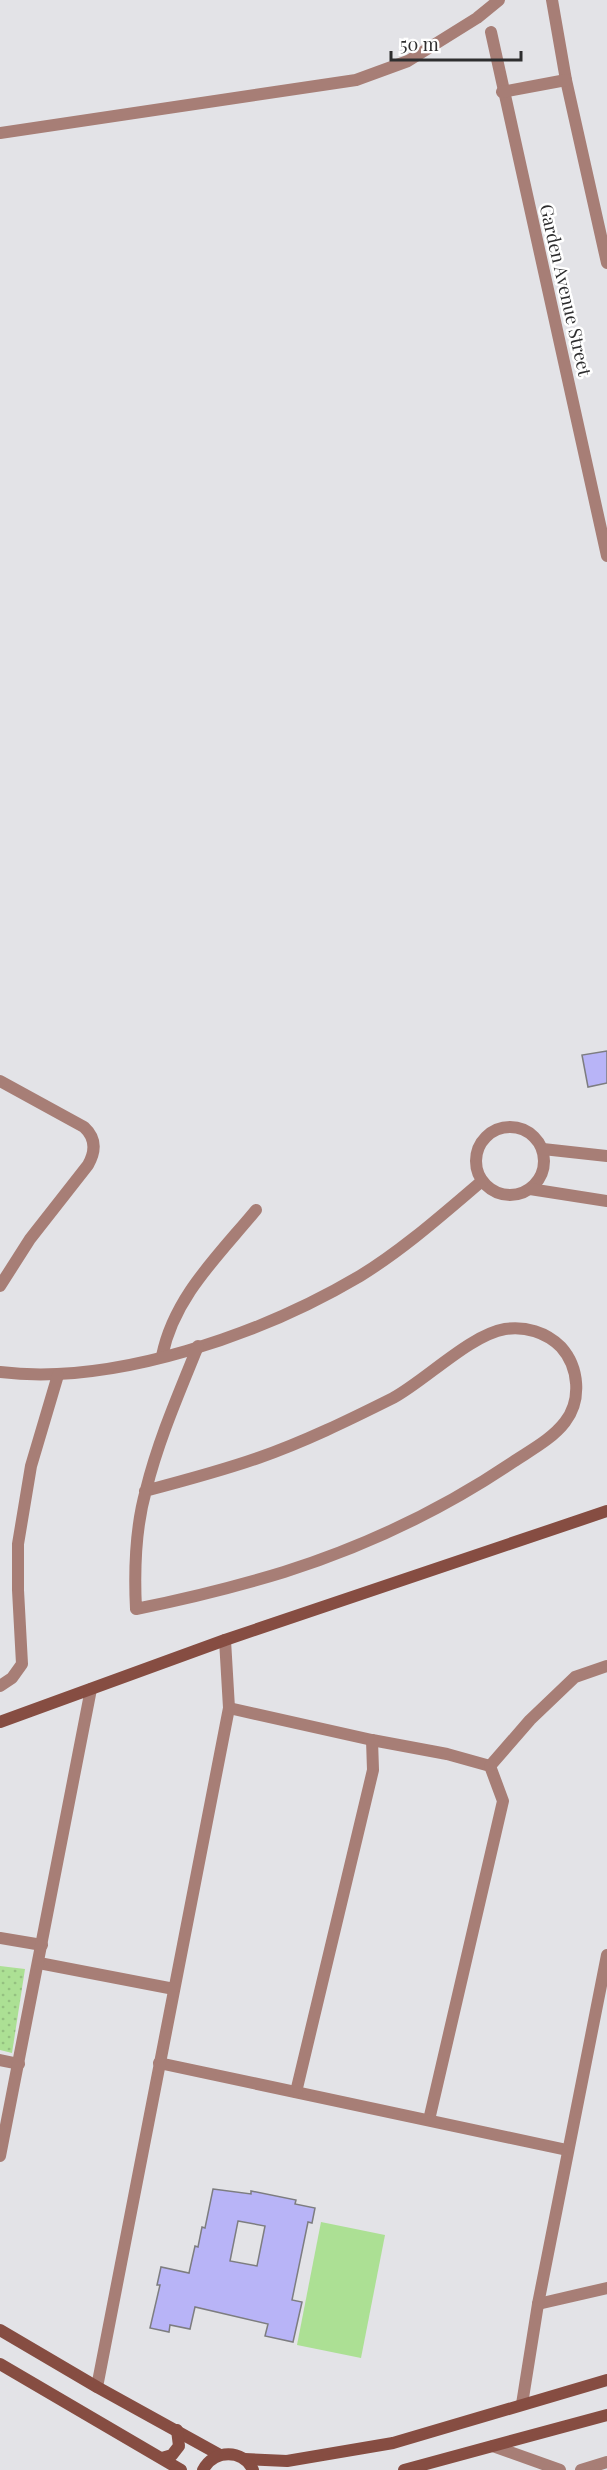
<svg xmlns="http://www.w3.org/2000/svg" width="607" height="2470" font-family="'Playfair Display',serif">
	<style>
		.grass { fill: #ace094 }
		.garden { fill: url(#garden-dots) }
		.building { fill: #b8b4f7; stroke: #7d7d80; stroke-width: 1.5; fill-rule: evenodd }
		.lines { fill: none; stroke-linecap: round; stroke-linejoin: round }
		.street { stroke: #a77e76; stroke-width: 12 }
		.secondary { stroke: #864d42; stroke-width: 12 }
		.labels { text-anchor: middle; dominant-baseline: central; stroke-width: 5; stroke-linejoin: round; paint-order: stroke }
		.street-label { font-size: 18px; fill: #2e2e2f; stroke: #fff }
	</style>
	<defs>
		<pattern id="garden-dots" width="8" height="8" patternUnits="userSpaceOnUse" patternTransform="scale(1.5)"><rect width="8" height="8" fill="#ace094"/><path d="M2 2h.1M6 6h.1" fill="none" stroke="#94c080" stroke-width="1.8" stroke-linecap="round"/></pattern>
	</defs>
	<rect width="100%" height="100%" fill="#e3e3e7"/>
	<path class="grass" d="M321 2222 385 2235 361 2358 297 2345Z"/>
	<path class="garden" d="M0 1966 25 1969 12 2053 0 2050Z"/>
	<g class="building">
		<path d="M607 1051V1083L588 1087 582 1055Z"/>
		<path d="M213 2189 251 2194V2191L296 2200 295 2204 315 2208 312 2223 308 2222 292 2300 302 2302 293 2342 265 2336 268 2324 195 2307 190 2329 170 2325 169 2332 150 2328 160 2285H157L161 2267 189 2273 195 2246 198 2247 202 2227 205 2228ZM238 2221 265 2226 257 2266 230 2261Z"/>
	</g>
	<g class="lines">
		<g class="street">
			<path d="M552 0 566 80 607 263"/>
			<path d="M491 32 607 556"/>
			<path d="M502 92 566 80"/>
			<path d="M0 133 356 80 408 61 477 18 499 0"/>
			<path d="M0 1081 84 1127C96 1138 96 1151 88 1165L30 1239 0 1286"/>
			<circle cx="510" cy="1161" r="34"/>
			<path d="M543 1149 607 1156"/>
			<path d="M530 1189 607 1201"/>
			<path d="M162 1356C174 1297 218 1256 256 1210"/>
			<path d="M0 1372C115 1386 262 1334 360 1276 404 1249 443 1214 482 1181"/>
			<path d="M145 1491C183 1481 221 1471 258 1458 304 1442 349 1420 393 1398 426 1380 470 1335 505 1329 525 1326 546 1332 561 1347 579 1367 582 1400 565 1422 552 1439 531 1450 513 1462 442 1510 366 1546 284 1572 235 1587 186 1599 136 1609 134 1569 135 1529 146 1490 158 1441 179 1393 198 1346"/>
			<path d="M0 1686 12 1678 22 1664 18 1590V1544L31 1466 58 1375"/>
			<path d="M229 1708 372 1740 447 1754 490 1766 503 1801 429 2120"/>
			<path d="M490 1766 530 1720 575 1677 607 1666"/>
			<path d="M0 1938 42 1945"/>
			<path d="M39 1963 174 1989"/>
			<path d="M0 2060 19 2064"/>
			<path d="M159 2063 567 2150"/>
			<path d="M296 2092 373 1770 372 1740"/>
			<path d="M0 2156 91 1689"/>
			<path d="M538 2304 607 2288"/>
			<path d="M97 2387 229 1708 225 1640"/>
			<path d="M522 2404 538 2304 607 1955"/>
			<path d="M493 2446 560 2470"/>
			<path d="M581 2470 607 2462"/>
		</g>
		<g class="secondary">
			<path d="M0 1722 225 1640 607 1511"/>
			<path d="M0 2330 97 2387 220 2455"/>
			<path d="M0 2364 181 2470"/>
			<path d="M162 2458 172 2455 179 2446 177 2430"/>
			<path d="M245 2459 287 2461 393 2443 607 2380"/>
			<path d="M203 2470C214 2449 243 2449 253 2470"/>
			<path d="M404 2470 607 2415"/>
		</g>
	</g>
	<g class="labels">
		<g class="street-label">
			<text transform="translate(566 290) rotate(77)">Garden Avenue Street</text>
		</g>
	</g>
	<path d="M391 51v9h130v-9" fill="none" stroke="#2e2e2f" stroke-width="3"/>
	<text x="400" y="51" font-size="18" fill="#2e2e2f" stroke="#ffffff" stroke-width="4.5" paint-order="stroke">50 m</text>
</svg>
